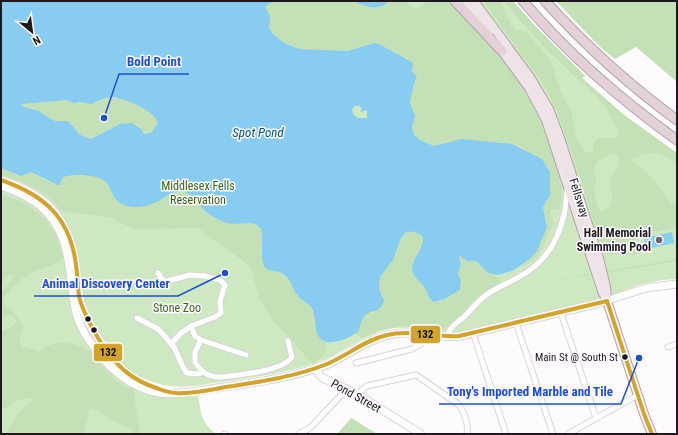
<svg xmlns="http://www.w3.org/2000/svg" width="678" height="435" font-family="'Roboto Condensed',sans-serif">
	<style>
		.green { fill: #cee8c2 }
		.forest { fill: #c4e0b6; fill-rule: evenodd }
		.water { fill: #88ccf2; fill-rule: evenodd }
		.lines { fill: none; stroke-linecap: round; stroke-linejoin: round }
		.street-casing { stroke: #d7d5d8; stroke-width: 7 }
		.secondary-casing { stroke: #d7d5d8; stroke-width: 9 }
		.primary-casing { stroke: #b4a1a9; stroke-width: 10 }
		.highway-casing { stroke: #b4a1a9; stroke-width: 11 }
		.street { stroke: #fffeff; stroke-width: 5 }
		.secondary { stroke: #fffeff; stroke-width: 7 }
		.primary { stroke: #eee3e7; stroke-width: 8 }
		.highway { stroke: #e3d1d8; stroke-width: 9 }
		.bus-1-casing { stroke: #fefaff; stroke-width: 7 }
		.bus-1 { stroke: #d2a429; stroke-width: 4 }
		.poi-dot { fill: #6b676c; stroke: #fefaff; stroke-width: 1.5 }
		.bus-dot { fill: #1c181d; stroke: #fefaff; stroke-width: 1.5 }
		.labels { text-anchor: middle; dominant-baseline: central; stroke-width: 3; stroke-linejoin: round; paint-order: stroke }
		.bus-label { font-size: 11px; fill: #1c181d; stroke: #fefaff; text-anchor: end }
		.park-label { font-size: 12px; fill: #376617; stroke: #fefaff }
		.street-label { font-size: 12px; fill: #1c181d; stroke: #fefaff }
		.poi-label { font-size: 12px; font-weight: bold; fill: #1c181d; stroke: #fefaff; text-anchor: end }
		.water-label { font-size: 13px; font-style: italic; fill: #035579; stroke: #fefaff }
		.leader { fill: none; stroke: #1d4ed8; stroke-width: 1.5 }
		.callout-dot { fill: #1d4ed8; stroke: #fefaff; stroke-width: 1.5 }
		.callout-label { font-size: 13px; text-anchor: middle; font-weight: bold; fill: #1d4ed8; stroke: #fefaff; stroke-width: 3; stroke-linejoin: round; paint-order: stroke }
		.line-badge { stroke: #fefaff; stroke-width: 1.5 }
		.pale-badge-label { font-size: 11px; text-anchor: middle; font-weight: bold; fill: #111 }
	</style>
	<rect width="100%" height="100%" fill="#fdfbfe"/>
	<path class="green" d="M1 1H513L538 29 585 76 582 78 624 115 677 153V279L662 280 638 285 597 301 458 333C433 335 411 323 385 330 363 336 345 351 325 360 290 373 251 378 214 383 201 385 186 388 172 386 158 385 144 379 132 373L133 388C155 398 175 399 198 396 202 416 200 420 216 434H1Z"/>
	<g class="forest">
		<path d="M277 1H354L367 7 378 8 385 5 389 1H407L410 6 419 8 424 4 425 1H449C479 32 509 63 531 100 543 120 549 144 556 166 560 177 566 200 558 210L553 209 550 211 551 217 556 225 551 228C545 242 538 264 521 266L530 259 547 222 543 207 545 202 542 159 531 154 519 146 501 142 473 141 466 139 434 146 420 140 414 135 412 128 415 116 410 102 414 84 417 79 415 74 412 71 413 65 407 58 379 44 374 43 348 51 300 49C292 47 268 36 268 26 268 25 270 21 271 20L265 7C267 3 272 2 277 1Z"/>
		<path d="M483 1H500L511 25 516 30H522L527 33 550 59 561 93 572 114 577 141 586 152 591 153 593 152 594 142 598 138H617L619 134 618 131 606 107 598 97 573 75 534 36 504 1H513L538 29 585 76 582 78 624 115 677 153V163C664 155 655 150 639 156 635 158 633 157 630 159L633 163 647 172 671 203 677 205V229L673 228 637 236 635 237 638 253 635 255 606 254 602 248 573 156 555 106 542 82ZM612 154H617C623 164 616 172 610 179 609 191 620 207 601 211 596 206 594 193 595 186 595 184 596 183 596 180 597 174 592 170 596 164 599 159 606 156 612 154Z"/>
		<path d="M556 1H677V82L636 47 615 59 598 45Z"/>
		<path d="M115 97C127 100 154 110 159 123L151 133 144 134 136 125 120 124 91 139C81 136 76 132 70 123L55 121 44 113 36 109 21 106 23 104 60 100H66L74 103H95L105 98Z"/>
		<path d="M1 168 21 176 31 172 43 179 61 183 63 178 69 175 91 176 102 178 107 182 109 187 133 207 151 204 175 192H180L190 194 194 197 203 209 209 214 219 220 228 223H249L259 227 262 232V236L261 255 267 270C292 274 285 280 298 296 303 302 310 304 312 312 315 318 313 326 317 333 320 338 326 341 326 348 325 356 318 360 313 364L273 320 260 300 250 266 198 228 134 229 109 217 83 214 60 210C49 190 22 181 1 175Z"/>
		<path d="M1 194C34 204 55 222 63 256V259C55 265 46 267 37 270 22 276 11 288 1 301L12 311 24 326C15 337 19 351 35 349L38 353C51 342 62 340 78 346 82 347 86 349 90 351 93 353 95 357 97 360 106 371 118 388 133 388L140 434H133L131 428C117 427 106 412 92 408L87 411 88 416 83 434H6L18 413 35 399 28 398 16 401 5 409 1 406V333L14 325 16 322 15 317 11 314 1 319V292L8 285 13 276 12 275H9L1 282Z"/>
		<path d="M414 231 420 235 423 242 413 264 414 274 426 290 431 301C440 305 458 295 461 286 463 282 460 278 458 274L461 264 458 257 459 256H462L464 260 470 262 471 260 475 261 488 273 500 278 501 281 477 297 469 305 464 313 452 324 445 328 434 329 405 326 397 327 380 330 364 338 358 335 356 333 365 315 367 313H373L384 301 379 289 380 277 396 254 402 236 407 232Z"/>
		<path d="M677 259V261L530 285Z"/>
		<path d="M351 418 353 419 377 434H337Z"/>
	</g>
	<g class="water">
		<path d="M1 1H277L270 3 265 7 270 16 269 28C275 39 289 46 300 49L348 51 374 43 379 44 412 62 413 65 412 71 417 77 414 84 410 102 415 116 412 128 414 135 420 140 434 146 462 139 512 144 542 159 550 172V195L543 207 547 227 537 251 530 259 512 271 498 275 488 273 477 262 471 260 470 262 463 259 461 256H459L461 264 458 274 461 280 460 290 445 299 434 302C428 299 429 295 426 290 422 282 413 278 412 269 411 258 433 239 417 233 413 231 409 231 405 233L401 238 393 260 380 277 379 289 384 301C379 314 374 309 365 315 361 320 361 326 358 331 354 337 333 344 327 342 310 337 319 317 310 306 306 302 301 300 298 296 292 289 291 279 283 274 277 270 268 273 264 266 259 256 265 234 260 228 252 219 238 226 228 223 224 223 220 220 217 219 212 216 207 213 202 208 194 199 191 190 176 192 169 193 166 197 160 200 149 207 131 210 120 203 111 197 112 187 105 181 99 175 72 173 64 177 62 179 61 182 60 185H58L31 172 21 176 1 168ZM115 97C127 100 154 110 158 123L151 133 144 134 141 129 132 123 120 124 91 139 85 137 79 134 70 123 67 121H55L39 111 21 106 23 104 66 100 74 103 80 102 91 104 105 98ZM355 106H359L362 108 360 112 367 110V118H357L353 114 352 109Z"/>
		<path d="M354 1H389C378 12 366 7 354 1Z"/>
		<path d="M672 232 674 243 646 249 644 238Z"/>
	</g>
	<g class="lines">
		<g class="street-casing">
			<g id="street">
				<path d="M158 273 164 282 190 275 204 276 220 280 225 285 220 301 221 313 215 317 191 326 195 336 201 340 195 352V362C201 372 210 378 222 377 239 375 283 371 292 357L288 341"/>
				<path d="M561 313 596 418"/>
				<path d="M137 318 158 329 161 332 174 347 183 367 187 373 198 374 204 372"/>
				<path d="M516 323 553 434"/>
				<path d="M473 333 506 434"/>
				<path d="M447 337C448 328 458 322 465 316 472 309 478 301 486 295 499 286 514 281 527 272 554 255 566 222 567 190"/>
				<path d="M201 340 246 355"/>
				<path d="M171 344 180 334 191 326"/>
				<path d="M668 347 677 344"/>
				<path d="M356 363 412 349 422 343 428 335"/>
				<path d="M357 394 367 386 416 375 458 404C464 411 469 425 467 434"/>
				<path d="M224 434H225"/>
				<path d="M299 434 310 428 347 389"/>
				<path d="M568 434 638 395"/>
			</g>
		</g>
		<g class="secondary-casing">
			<g id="secondary">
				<path d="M1 180C46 193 68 216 75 263 78 279 78 295 83 311 88 325 98 338 107 350 116 362 124 373 137 380"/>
				<path d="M1 186C43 200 63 221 69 265 72 281 72 297 76 313 82 333 94 349 108 364 121 378 140 390 160 393 178 395 198 391 217 388 253 383 291 378 326 365 347 356 366 340 388 335 412 329 436 339 460 336L596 304 646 288 677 284"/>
				<path d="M316 368 319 375 323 378 357 394 421 434"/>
			</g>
		</g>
		<g class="primary-casing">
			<g id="primary">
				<path d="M466 1 489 32"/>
				<path d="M474 1 530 77 549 109 560 138 599 258 606 287 607 298"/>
				<path d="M499 47 529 88 546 120 602 291 607 301 644 414 652 434"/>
			</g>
		</g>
		<g class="highway-casing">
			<g id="highway">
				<path d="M455 1 502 51"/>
				<path d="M523 1C568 54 621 100 677 140"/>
				<path d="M545 1C585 45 629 85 677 120"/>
			</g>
		</g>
		<use href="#street" class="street"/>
		<use href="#secondary" class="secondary"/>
		<use href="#primary" class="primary"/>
		<use href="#highway" class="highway"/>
		<g class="bus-1-casing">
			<g id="bus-1">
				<path d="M1 180C44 195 70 217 76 265 78 277 77 289 80 300 84 314 91 326 98 338 114 364 130 380 159 389 167 392 175 394 183 393 200 393 217 388 233 386 265 381 297 376 327 364 348 355 365 340 387 335 410 329 435 338 459 336L607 301"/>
				<path d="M607 301 644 414 652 434"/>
			</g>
		</g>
		<use href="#bus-1" class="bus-1"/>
	</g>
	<circle class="poi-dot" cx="659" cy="240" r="4"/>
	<g class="bus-dot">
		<circle cx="88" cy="319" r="3.5"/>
		<circle cx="94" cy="330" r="3.5"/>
		<circle cx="625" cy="357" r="3.5"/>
	</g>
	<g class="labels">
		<g class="bus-label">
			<text x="618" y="357">Main St @ South St</text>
		</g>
		<g class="park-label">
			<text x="198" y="186">Middlesex Fells<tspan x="198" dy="14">Reservation</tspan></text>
			<text x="177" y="308">Stone Zoo</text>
		</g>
		<g class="street-label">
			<text transform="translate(579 198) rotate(72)">Fellsway</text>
			<text transform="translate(356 396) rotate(29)">Pond Street</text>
		</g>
		<g class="poi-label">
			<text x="651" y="233">Hall Memorial<tspan x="651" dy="14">Swimming Pool</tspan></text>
		</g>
		<g class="water-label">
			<text x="258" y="132">Spot Pond</text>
		</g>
	</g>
	<path class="leader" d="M104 118L119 74H189M225 273L178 296H34M639 358L621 404H439"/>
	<g class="callout-dot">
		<circle cx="104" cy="118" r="4"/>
		<circle cx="225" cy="273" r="4"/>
		<circle cx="639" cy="358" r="4"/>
	</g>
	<g class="callout-label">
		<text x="154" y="66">Bold Point</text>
		<text x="106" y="288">Animal Discovery Center</text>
		<text x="530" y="396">Tony's Imported Marble and Tile</text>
	</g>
	<g class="line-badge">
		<rect x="410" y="325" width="31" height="19" rx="4" fill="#d2a429"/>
		<rect x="93" y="343" width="30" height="19" rx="4" fill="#d2a429"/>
	</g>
	<g class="pale-badge-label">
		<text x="425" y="338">132</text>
		<text x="108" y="356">132</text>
	</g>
	<rect width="678" height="435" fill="none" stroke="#1c181d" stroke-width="4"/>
	<g transform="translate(32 32) rotate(151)" stroke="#fefaff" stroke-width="3" paint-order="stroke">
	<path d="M0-3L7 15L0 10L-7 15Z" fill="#1c181d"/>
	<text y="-6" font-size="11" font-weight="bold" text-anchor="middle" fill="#1c181d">N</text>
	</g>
</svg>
